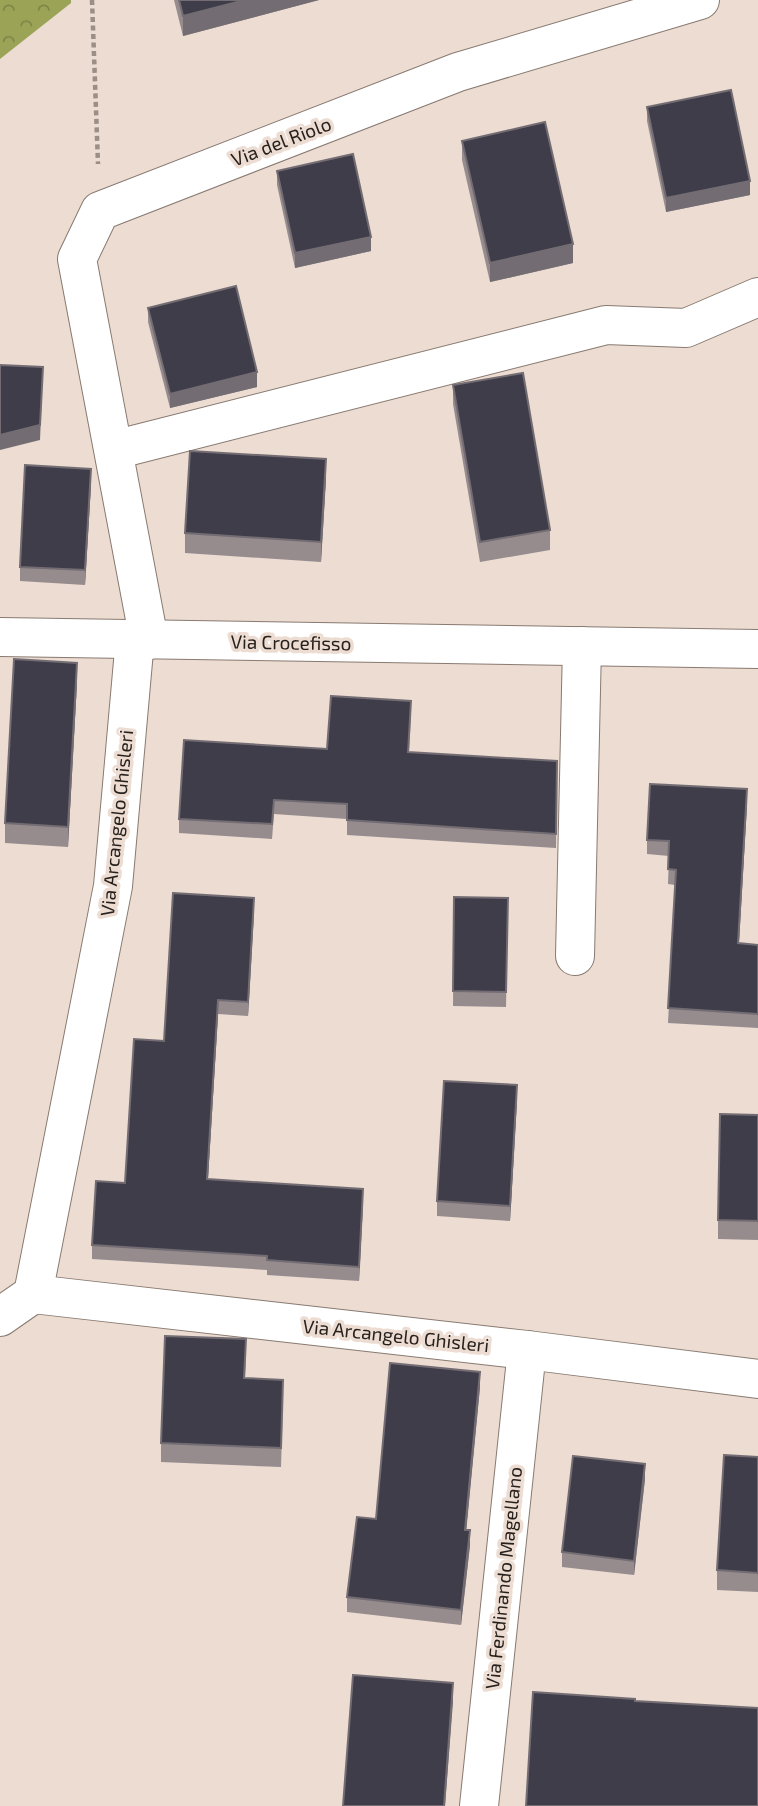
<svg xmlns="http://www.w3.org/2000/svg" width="758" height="1806" font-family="'Exo 2',sans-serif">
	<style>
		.forest { fill: url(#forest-crowns) }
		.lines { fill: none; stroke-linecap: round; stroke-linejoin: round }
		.street-casing { stroke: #887a71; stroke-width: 40 }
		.path { stroke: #9a8e86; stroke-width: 4.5; stroke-dasharray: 5 3.5; stroke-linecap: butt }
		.street { stroke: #fff; stroke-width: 38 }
		.wall { fill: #968c8e }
		.shaded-wall { fill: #736d73 }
		.building { fill: #3f3d4a; stroke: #736d73; stroke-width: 2 }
		.labels { text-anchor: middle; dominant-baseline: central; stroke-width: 7; stroke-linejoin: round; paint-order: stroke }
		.street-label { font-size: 19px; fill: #27211d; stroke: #ecdcd2 }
	</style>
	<defs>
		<pattern id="forest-crowns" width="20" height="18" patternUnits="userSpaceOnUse" patternTransform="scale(1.75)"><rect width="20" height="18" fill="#9ba456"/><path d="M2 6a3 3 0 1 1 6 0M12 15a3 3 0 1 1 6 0" fill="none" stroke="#7e8547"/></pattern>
	</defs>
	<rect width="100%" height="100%" fill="#ecdcd2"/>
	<path class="forest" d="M0 0H71V3L0 59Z"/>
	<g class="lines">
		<g class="street-casing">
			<g id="street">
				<path d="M114 450 606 325 686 328 758 297"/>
				<path d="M0 637 758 649"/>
				<path d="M149 640 77 259 100 211 458 72 700 0"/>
				<path d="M575 956 582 646"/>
				<path d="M33 1294 113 886 135 639"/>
				<path d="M0 1317 33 1294 527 1350 758 1379"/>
				<path d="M479 1806 527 1350"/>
			</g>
		</g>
		<path class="path" d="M92 0 98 164"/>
		<use href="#street" class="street"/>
	</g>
	<g class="wall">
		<path d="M174 0H319L183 36Z"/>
		<path d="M647 107 750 195 666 212 647 121Z"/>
		<path d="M462 141 573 263 490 282 462 160Z"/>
		<path d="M277 171 371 251 295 268 277 185Z"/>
		<path d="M148 308 257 387 170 408 148 322Z"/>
		<path d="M453 385 550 530V550L480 562 453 404Z"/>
		<path d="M326 479 321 562 185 553V533Z"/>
		<path d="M91 484 85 585 20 581V567Z"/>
		<path d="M77 683 68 847 5 843V823Z"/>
		<path d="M411 715 409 752 557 761 556 848 347 835V819L274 814 272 839 179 833V819L327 749Z"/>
		<path d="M747 804 739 943 758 945V1028L668 1023 675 885 668 884 669 856 647 854V840Z"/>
		<path d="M454 897 508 898 506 1007 453 1006Z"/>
		<path d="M254 912 248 1016 218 1014 208 1179 363 1204 359 1281 267 1275V1270L92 1259V1245L125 1183 164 1041Z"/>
		<path d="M517 1100 510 1221 437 1216V1201Z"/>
		<path d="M758 1115V1240L718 1239V1220Z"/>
		<path d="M246 1359 245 1378 283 1400 281 1467 161 1462V1443Z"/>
		<path d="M480 1387 466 1530 470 1545 461 1625 347 1612V1597L376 1519Z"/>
		<path d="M758 1457V1592L717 1590V1570Z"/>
		<path d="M645 1479 634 1575 562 1567V1552Z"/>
	</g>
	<g class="shaded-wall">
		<path d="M245 0H319L183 36V16Z"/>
		<path d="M750 181V195L666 212V198Z"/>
		<path d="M371 237V251L295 268V253Z"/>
		<path d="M573 244V263L490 282V263Z"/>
		<path d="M43 367 40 440 0 450V435Z"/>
		<path d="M257 372V387L170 408V394Z"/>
		<path d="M326 459V479L321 562V542Z"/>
		<path d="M91 469V484L85 585V570Z"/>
		<path d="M77 663V683L68 847V827Z"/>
		<path d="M747 789V804L738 958V943Z"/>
		<path d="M254 898V912L248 1016V1002Z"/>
		<path d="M218 1000V1014L207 1194V1179Z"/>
		<path d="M517 1085V1100L510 1221V1206Z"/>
		<path d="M363 1189V1204L359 1281V1267Z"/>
		<path d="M480 1372V1387L465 1544V1530Z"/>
		<path d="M645 1464V1479L634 1575V1561Z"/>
		<path d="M470 1530V1545L461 1625V1610Z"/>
		<path d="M453 1683V1702L445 1806H444Z"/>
	</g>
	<g class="building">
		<path d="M179 0H245L183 16Z"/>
		<path d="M731 90 750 181 666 198 647 107Z"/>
		<path d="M545 122 573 244 490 263 462 141Z"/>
		<path d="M353 154 371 237 295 253 277 171Z"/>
		<path d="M236 286 257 372 170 394 148 308Z"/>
		<path d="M0 365 43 367 40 425 0 435Z"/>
		<path d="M523 373 550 530 480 542 453 385Z"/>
		<path d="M190 451 326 459 321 542 185 533Z"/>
		<path d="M25 465 91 469 85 570 20 567Z"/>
		<path d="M14 659 77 663 68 827 5 823Z"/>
		<path d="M331 696 411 701 408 752 557 761 556 834 347 820V804L274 800 272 824 179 819 184 740 327 749Z"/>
		<path d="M650 784 747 789 738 943 758 945V1014L668 1008 676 870 668 869 669 841 647 840Z"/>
		<path d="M173 893 254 898 248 1002 218 1000 207 1179 363 1189 359 1267 267 1260V1256L92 1245 96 1181 125 1183 134 1039 164 1041Z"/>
		<path d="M454 897 508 898 506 992 453 991Z"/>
		<path d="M444 1081 517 1085 510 1206 437 1201Z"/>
		<path d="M720 1114 758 1115V1221L718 1220Z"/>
		<path d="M165 1336 246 1339 244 1378 283 1380 281 1448 161 1443Z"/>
		<path d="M390 1363 480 1372 465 1530H470L461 1610 347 1597 357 1517 376 1519Z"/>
		<path d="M724 1455 758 1457V1573L717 1570Z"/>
		<path d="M573 1456 645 1464 634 1561 562 1552Z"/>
		<path d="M353 1675 453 1683 444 1806H343Z"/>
		<path d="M533 1692 635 1699V1701L758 1708V1806H526Z"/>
	</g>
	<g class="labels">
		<g class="street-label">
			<text transform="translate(281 141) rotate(-21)">Via del Riolo</text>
			<text transform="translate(291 642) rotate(1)">Via Crocefisso</text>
			<text transform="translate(116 823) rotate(-84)">Via Arcangelo Ghisleri</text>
			<text transform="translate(396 1335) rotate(6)">Via Arcangelo Ghisleri</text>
			<text transform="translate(503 1578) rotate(-84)">Via Ferdinando Magellano</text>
		</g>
	</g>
</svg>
